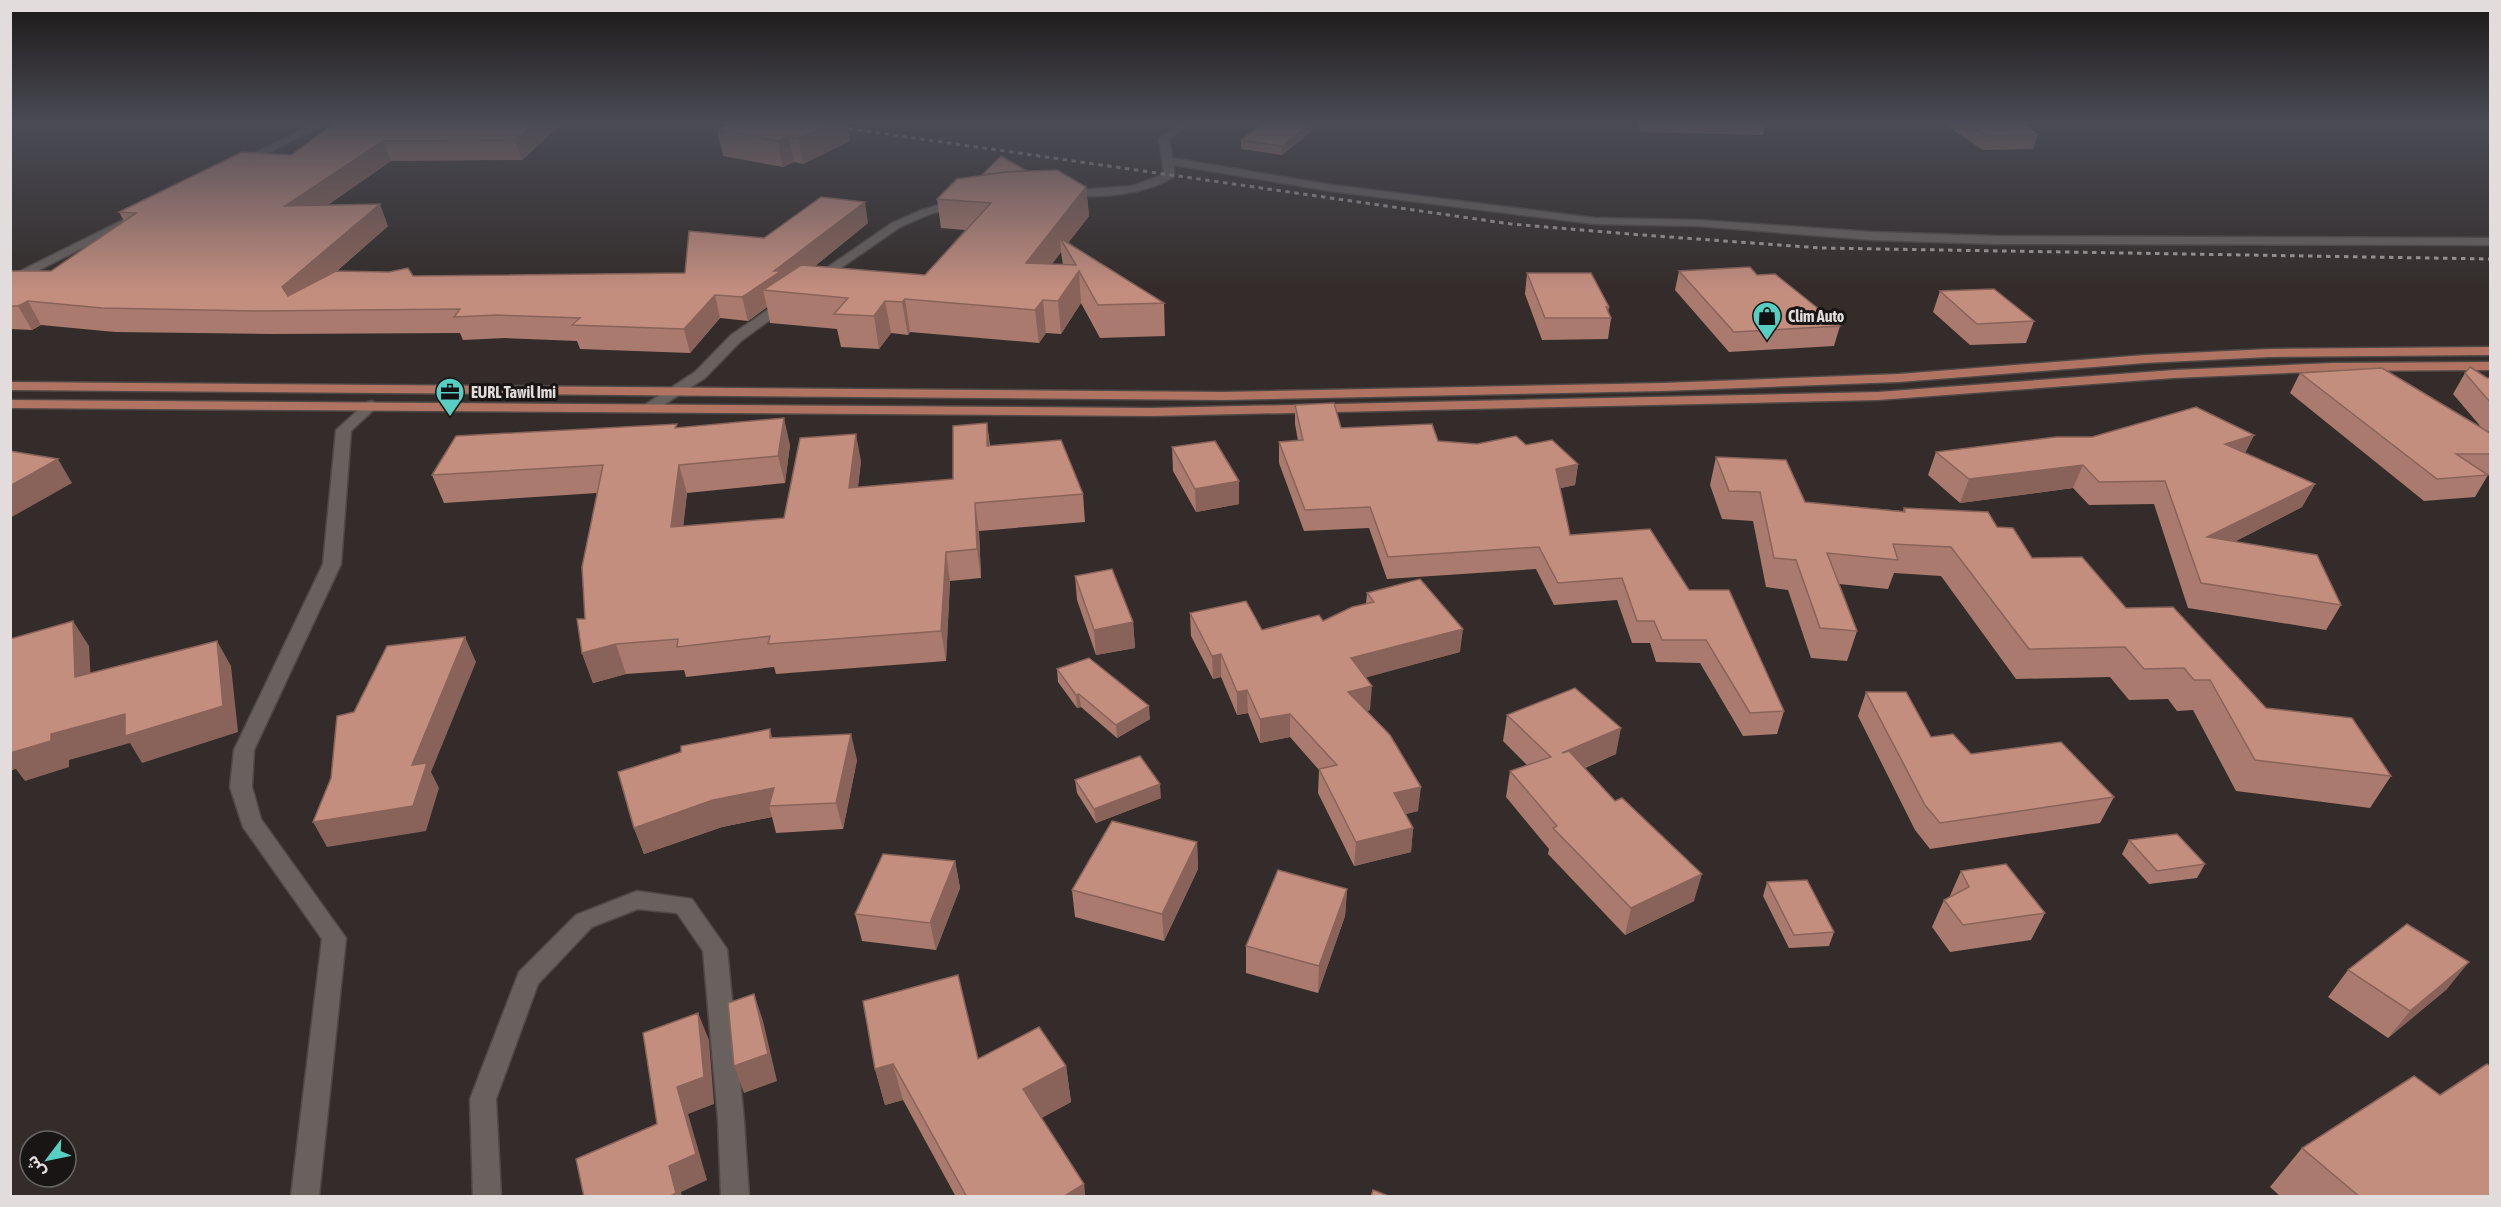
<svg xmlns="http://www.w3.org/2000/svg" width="2501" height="1207" font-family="'Asap Condensed','Noto Sans Arabic',sans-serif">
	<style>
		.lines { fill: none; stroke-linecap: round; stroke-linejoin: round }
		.street-casing { stroke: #4e4847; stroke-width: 3 }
		.primary-casing { stroke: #4e4847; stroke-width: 3 }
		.street { fill: #68615e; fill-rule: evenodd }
		.primary { fill: #b17463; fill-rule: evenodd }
		.rail { stroke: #a59f9e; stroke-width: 3; stroke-dasharray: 4.5 4.5; stroke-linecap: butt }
		.wall { fill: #a97a6d; fill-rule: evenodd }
		.shaded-wall { fill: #896359 }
		.building { fill: #c48e7f; stroke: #896359; stroke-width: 1.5 }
		.labels { text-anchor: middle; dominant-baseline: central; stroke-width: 6; stroke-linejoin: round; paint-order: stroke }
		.far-poi-label { font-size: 16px; font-weight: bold; fill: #e2dddc; stroke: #181514; text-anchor: start }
	</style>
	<rect width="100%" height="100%" fill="#332c2a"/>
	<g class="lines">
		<g class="street-casing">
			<g id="street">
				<path d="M316 122H328L243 166 234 164Z"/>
				<path d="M1178 122H1189L1169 140 1172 158 1331 185 1595 218 1698 220 1872 232 1995 236 2490 238V245L1995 244 1872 240 1698 226 1595 224 1331 191 1174 165V177C1140 197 1101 196 1063 197L1058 194 1063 191 1133 186 1164 174 1159 139Z"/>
				<path d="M961 199 967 202 965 204 930 214 900 227 819 283H811L809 280 892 223 922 210Z"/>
				<path d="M137 213 141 214V218L10 285V276Z"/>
				<path d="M788 296 794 300 793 303 741 341 705 378 653 412H643L641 409 643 406 695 372 731 335Z"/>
				<path d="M372 401 379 405 351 431 341 564 254 750 252 787 261 819 346 938 319 1196H291L322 939 243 827 230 787 234 750 323 564 336 430 367 402Z"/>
				<path d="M637 891 692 899 727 949 744 1120 749 1196H721L718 1120 703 951 677 913 638 909 592 927 538 984 496 1099 501 1196H473L470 1099 519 972 576 915Z"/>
			</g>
		</g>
		<g class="primary-casing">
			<g id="primary">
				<path d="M2490 347V355L2269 357 2145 363 1899 382 1663 391 1223 400 10 390V382L1223 392 1663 383 1899 374 2145 355 2269 349Z"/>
				<path d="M2490 362V370L2332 371 2174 378 1878 400 1152 416 10 408V400L1152 408 1878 392 2174 370 2332 363Z"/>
			</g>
		</g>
		<use href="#street" class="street"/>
		<use href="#primary" class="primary"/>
		<path class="rail" d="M831 126 1511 224 1642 235 1821 248 2490 259"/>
	</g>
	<g class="wall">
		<path d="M336 122H564L522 160 391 161 327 205 388 226 337 271 413 276 685 273 764 238 868 223 815 266 925 275 965 230 941 228 937 199 1027 171 1086 187 1089 216 1068 243 1164 303 1165 336 1100 338 1081 303 1061 334 1046 333 1039 343 910 332 908 335 891 333 879 349 841 347 837 329 770 323 767 307 748 321 720 318 690 353 580 349 577 341 505 338 463 340 460 333 270 334 115 332 41 325 32 330 10 329V271H51L124 221 119 212 291 155ZM1061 252 1063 265 1052 264Z"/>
		<path d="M1637 122H1766L1763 135 1640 132Z"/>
		<path d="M1943 122H2022L2038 134 2033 149 1983 150 1952 129Z"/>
		<path d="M717 130 850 141 803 164 794 162 783 167 723 156Z"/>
		<path d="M1313 130 1282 155 1241 149V140Z"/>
		<path d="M1679 271 1757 275 1840 326 1834 346 1729 352 1675 290Z"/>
		<path d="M1527 273 1609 307 1608 312 1611 318 1608 339 1542 340 1525 294Z"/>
		<path d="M1940 291 2034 321 2026 343 1970 345 1933 312Z"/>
		<path d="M2300 373 2481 427 2453 394 2465 373 2490 378V475H2488L2475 497 2424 501 2290 393Z"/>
		<path d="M1295 405 1341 428 1438 441 1477 444 1526 445 1578 464 1575 485 1560 488 1570 535 1689 590 1784 711 1777 734 1743 736 1700 663 1656 662 1650 643H1632L1617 600 1554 605 1536 569 1387 579 1369 528 1304 531 1279 463V442L1298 441 1295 424Z"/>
		<path d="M987 423 990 445 1083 494 1085 522 979 531 981 578 950 581 946 661 776 674 774 667 686 677 684 670 626 674 593 683 582 653 597 493 444 503 432 475 678 428 790 445 785 483 687 493 683 526 784 518 861 461 858 487 953 479Z"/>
		<path d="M2254 435 2245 453 2315 484 2302 507 2234 542 2341 605 2326 630 2188 608 2154 504 2089 505 2073 488 1960 503 1928 475 1936 452Z"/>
		<path d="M1172 447 1239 504 1196 512 1173 471Z"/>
		<path d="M1716 457 1805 502 1903 511 1904 508 1997 527 2032 558 2126 608 2266 708 2391 776 2370 808 2236 791 2193 710 2177 711 2168 699 2129 700 2110 677 2016 679 1941 576 1894 573 1888 589 1839 584 1857 631 1847 661 1811 658 1788 590 1766 587 1753 521 1722 519 1710 485Z"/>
		<path d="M1075 576 1133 622 1135 648 1096 655 1077 600Z"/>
		<path d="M1367 593 1460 652 1365 677 1370 710 1366 711 1418 811 1406 814 1413 828 1411 852 1354 866 1318 793 1319 770 1290 737 1260 743 1248 713 1237 715 1221 677 1213 679 1191 636 1190 613 1262 630 1323 621 1366 604Z"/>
		<path d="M1057 669 1150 719 1117 738 1081 707 1077 708 1058 682Z"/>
		<path d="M1866 692 1931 737 1971 754 2114 797 2100 823 1930 849 1915 830 1858 716Z"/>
		<path d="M1507 715 1616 754 1585 768 1694 901 1625 935 1548 854 1549 849 1506 797 1510 771 1527 765 1503 741Z"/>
		<path d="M770 729 772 738 857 760 843 829 776 833 772 817 722 827 644 854 634 828Z"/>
		<path d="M1075 780 1161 798 1096 823 1077 793Z"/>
		<path d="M2129 840 2205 864 2197 878 2149 884 2122 854Z"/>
		<path d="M1197 842 1198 869 1164 941 1075 917 1072 890Z"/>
		<path d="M955 861 960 888 936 950 862 941 855 914Z"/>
		<path d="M1961 871 2045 913 2031 940 1950 952 1932 927 1944 900 1949 898Z"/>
		<path d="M1767 882 1834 932 1829 946 1789 948 1763 896Z"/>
		<path d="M1347 889 1345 916 1318 993 1246 973V946Z"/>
		<path d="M2348 970 2447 989 2388 1038 2328 997Z"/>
		<path d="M863 1001 978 1059 1066 1066 1071 1102 1041 1118 1084 1184 1085 1197H956L903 1100 885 1105 875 1069Z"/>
		<path d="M2302 1148 2490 1197H2281L2270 1187Z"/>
	</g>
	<g class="shaded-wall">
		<path d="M536 122H564L522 160 515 140Z"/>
		<path d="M833 122H847L850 141 803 164 798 138Z"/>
		<path d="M1312 122H1313V130L1282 155V146Z"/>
		<path d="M789 137 794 162 783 167 778 141Z"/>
		<path d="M383 141 391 161 295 228 285 206Z"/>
		<path d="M1086 187 1089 216 1065 247 1060 238 1061 252 1029 294 1026 263Z"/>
		<path d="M865 202 868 223 785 290H763L767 307 748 321 742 297 774 271Z"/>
		<path d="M380 204 388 226 292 310 282 287Z"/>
		<path d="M1079 271 1081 303 1061 334 1058 301Z"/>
		<path d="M715 295 720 318 690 353 684 329Z"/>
		<path d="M905 299 910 332 908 335 902 302Z"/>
		<path d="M1043 300 1046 333 1039 343 1035 310Z"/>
		<path d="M28 301 41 325 32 330 18 306Z"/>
		<path d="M885 301 891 333 879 349 874 316Z"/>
		<path d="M784 418 790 445 785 483 778 456Z"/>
		<path d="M987 423 990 450 987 446Z"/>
		<path d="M856 434 861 461 854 516 849 488Z"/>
		<path d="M2254 435 2242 459 2225 444Z"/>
		<path d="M58 459 72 483 10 518V486Z"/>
		<path d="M1578 464 1575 485 1553 490 1556 469Z"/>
		<path d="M679 465 687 493 680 556 671 527Z"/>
		<path d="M2083 465 2073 488 1960 503 1969 479Z"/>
		<path d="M1239 481V504L1196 512 1195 489Z"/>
		<path d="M2315 484 2302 507 2195 562 2207 537Z"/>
		<path d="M975 503 979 531 981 578 977 549Z"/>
		<path d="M946 552 950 581 946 661 941 631Z"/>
		<path d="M73 621 89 646 92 703 75 677Z"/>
		<path d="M1133 622 1135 648 1096 655 1094 630Z"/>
		<path d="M1463 629 1460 652 1350 682 1351 658Z"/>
		<path d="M465 637 476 662 431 772 439 788 426 831 327 847 313 822 412 765Z"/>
		<path d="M217 641 231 666 238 732 142 763 130 743 69 760V767L25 781 16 769 10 771V746L51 734Z"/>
		<path d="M616 644 626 674 593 683 582 653Z"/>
		<path d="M1221 654V677L1213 679 1212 656Z"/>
		<path d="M1372 686 1370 710 1347 716 1348 692Z"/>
		<path d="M1247 690 1248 713 1237 715V692Z"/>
		<path d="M1079 694 1081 707 1077 708 1076 695Z"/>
		<path d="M1149 706 1150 719 1117 738 1116 725Z"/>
		<path d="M1290 714V737L1260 743V719Z"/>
		<path d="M1621 728 1616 754 1557 779 1562 753Z"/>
		<path d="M851 734 857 760 843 829 836 803Z"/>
		<path d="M1160 784 1161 798 1096 823 1094 809Z"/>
		<path d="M1421 787 1418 811 1392 817 1394 793Z"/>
		<path d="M774 788 769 806 772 817 722 827 644 854 634 828 713 800Z"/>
		<path d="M1413 828 1411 852 1354 866 1356 842Z"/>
		<path d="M1197 842 1198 869 1164 941 1162 914Z"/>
		<path d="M955 861 960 888 936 950 930 923Z"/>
		<path d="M1702 874 1694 901 1625 935 1631 908Z"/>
		<path d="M1347 889 1345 916 1318 993 1319 966Z"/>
		<path d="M2469 962 2447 989 2388 1038 2410 1011Z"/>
		<path d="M754 994 763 1021 777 1081 744 1093 734 1066Z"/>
		<path d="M698 1013 709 1040 714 1104 688 1114 707 1180 681 1192 682 1197H669V1166L677 1087Z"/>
		<path d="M893 1064 903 1100 885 1105 875 1069Z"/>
		<path d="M1066 1066 1071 1102 1029 1125 1023 1089Z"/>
		<path d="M1084 1184 1085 1197H1063Z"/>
	</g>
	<g class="building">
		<path d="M336 122H536L515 140 383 141 285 206 380 204 282 287 288 296 336 271 389 272 408 268 413 276 685 273 689 231 764 238 821 197 865 202 774 271H781L742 297 715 295 684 329 572 325 580 318 497 315 454 317 460 309 259 311 102 308 28 301 18 306H10V271H51L136 213 119 212 242 152 291 155Z"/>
		<path d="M736 122H833L798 138 789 137 778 141 717 130Z"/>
		<path d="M1265 122H1312L1282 146 1241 140Z"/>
		<path d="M1966 122H2022L2038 134 1987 136Z"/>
		<path d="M1001 156 1027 171 1006 172 982 175Z"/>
		<path d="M1057 170 1086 187 1026 263 1076 265 1060 238 1164 303 1098 305 1079 271 1058 301 1043 300 1035 310 905 299 902 302 885 301 874 316 834 314 848 298 763 290 801 265 925 275 991 203 937 199 957 179 1006 172Z"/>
		<path d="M1750 267 1757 275 1775 274 1840 326 1734 332 1679 271Z"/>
		<path d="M1527 273H1591L1609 307H1606L1611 318H1545Z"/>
		<path d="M1994 289 2034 321 1977 324 1940 291Z"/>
		<path d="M2470 367 2487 378H2490V402L2465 373Z"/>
		<path d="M2382 368 2490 433V454H2456L2488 475 2437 479 2300 373Z"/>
		<path d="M1334 403 1341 428 1432 424 1438 441 1477 444 1516 436 1526 445 1552 440 1578 464 1556 469 1570 535 1650 529 1689 590H1729L1784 711 1750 713 1706 640H1662L1654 621H1637L1622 578 1558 583 1539 547 1388 557 1370 507 1305 510 1279 442 1303 440 1295 405Z"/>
		<path d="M2196 407 2254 435 2225 444 2315 484 2207 537 2317 555 2341 605 2201 583 2165 481 2099 482 2083 465 1969 479 1936 452 2056 437H2092Z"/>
		<path d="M784 418 778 456 679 465 671 527 784 518 800 438 856 434 849 488 953 479V426L987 423V446L1061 440 1083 494 975 503 977 549 946 552 941 631 768 644 770 636 677 647 678 639 616 644 582 653 577 619H585L582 567 603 465 432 475 456 436 677 424 675 428Z"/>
		<path d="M1215 441 1239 481 1195 489 1172 447Z"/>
		<path d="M10 451 58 459 10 486Z"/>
		<path d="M1716 457 1786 460 1805 502 1905 512 1904 508 1988 512 1997 527 2013 528 2032 558 2082 557 2126 608 2173 607 2266 708 2352 718 2391 776 2255 760 2210 680H2194L2184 668 2144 669 2125 647 2029 649 1951 547 1893 544 1898 560 1827 553 1857 631 1820 628 1796 560 1774 558 1760 492 1729 491Z"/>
		<path d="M1112 569 1133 622 1094 630 1075 576Z"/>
		<path d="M1420 579 1463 629 1351 658 1372 686 1348 692 1390 735 1421 787 1394 793 1413 828 1356 842 1319 769 1337 765 1290 714 1260 719 1247 690 1237 692 1221 654 1212 656 1190 613 1246 601 1262 630 1319 615 1323 621 1352 607 1374 602 1367 593Z"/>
		<path d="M73 621 75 677 217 641 223 706 125 736V714L51 734V741L10 753V639Z"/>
		<path d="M465 637 412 765 427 763 413 806 313 822 331 778 337 716 354 712 387 646Z"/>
		<path d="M1089 658 1149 706 1116 725 1079 694 1076 695 1057 669Z"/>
		<path d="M1575 688 1621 728 1562 753 1569 751 1615 801 1622 798 1702 874 1631 908 1553 828 1557 826 1510 771 1551 757 1507 715Z"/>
		<path d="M1866 692H1906L1931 737 1953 734 1971 754 2061 742 2114 797 1940 823 1925 805Z"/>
		<path d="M770 729V738L851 734 836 803 769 806 774 788 713 800 634 828 618 772 681 752V746Z"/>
		<path d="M1140 756 1160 784 1094 809 1075 780Z"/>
		<path d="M1112 821 1197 842 1162 914 1072 890Z"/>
		<path d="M2177 834 2205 864 2157 871 2129 840Z"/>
		<path d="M883 854 955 861 930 923 855 914Z"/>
		<path d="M2006 864 2045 913 1963 925 1944 900 1969 887 1961 871Z"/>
		<path d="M1278 870 1347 889 1319 966 1246 946Z"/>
		<path d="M1807 880 1834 932 1794 935 1767 882Z"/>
		<path d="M2407 924 2469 962 2410 1011 2348 970Z"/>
		<path d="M958 975 978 1059 1039 1027 1066 1066 1023 1089 1084 1184 1063 1197H967L893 1064 875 1069 863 1001Z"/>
		<path d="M754 994 768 1054 734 1066 728 1003Z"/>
		<path d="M698 1013 704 1077 677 1087 696 1154 669 1166 676 1193 669 1197H584L576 1159 657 1124 643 1033Z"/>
		<path d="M2487 1064 2490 1066V1197H2360L2302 1148 2414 1076 2440 1095Z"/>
		<path d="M1373 1190 1391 1197H1371Z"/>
	</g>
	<linearGradient id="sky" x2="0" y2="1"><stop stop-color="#1c1817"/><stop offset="0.42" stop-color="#4a4b55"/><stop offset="1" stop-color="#4a4b55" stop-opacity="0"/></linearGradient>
	<rect width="2501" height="291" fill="url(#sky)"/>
	<defs>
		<g id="shop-pin" transform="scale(1.5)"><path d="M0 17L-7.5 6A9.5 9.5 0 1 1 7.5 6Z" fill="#57cec2" stroke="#181514"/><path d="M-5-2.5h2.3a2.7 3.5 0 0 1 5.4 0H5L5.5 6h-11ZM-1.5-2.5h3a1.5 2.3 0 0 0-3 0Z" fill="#111"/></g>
		<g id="office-pin" transform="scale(1.5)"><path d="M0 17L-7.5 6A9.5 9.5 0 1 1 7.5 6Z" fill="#57cec2" stroke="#181514"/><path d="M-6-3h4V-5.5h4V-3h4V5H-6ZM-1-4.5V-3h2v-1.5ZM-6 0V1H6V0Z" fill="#111"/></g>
	</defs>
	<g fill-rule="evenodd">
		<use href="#shop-pin" x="1767" y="316"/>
		<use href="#office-pin" x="450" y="392"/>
	</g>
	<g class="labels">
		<g class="far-poi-label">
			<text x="1788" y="316">Clim Auto</text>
			<text x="471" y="392">EURL Tawil Imi</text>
		</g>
	</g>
	<rect width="2501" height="1207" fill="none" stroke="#e2dddc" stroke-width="24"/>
	<g transform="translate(48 1159) rotate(238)"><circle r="28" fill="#181514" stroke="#696564" stroke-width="1.5"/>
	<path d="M0-4.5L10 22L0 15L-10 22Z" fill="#57cec2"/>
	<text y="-9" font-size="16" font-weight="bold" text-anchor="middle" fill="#e2dddc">ش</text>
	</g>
</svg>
